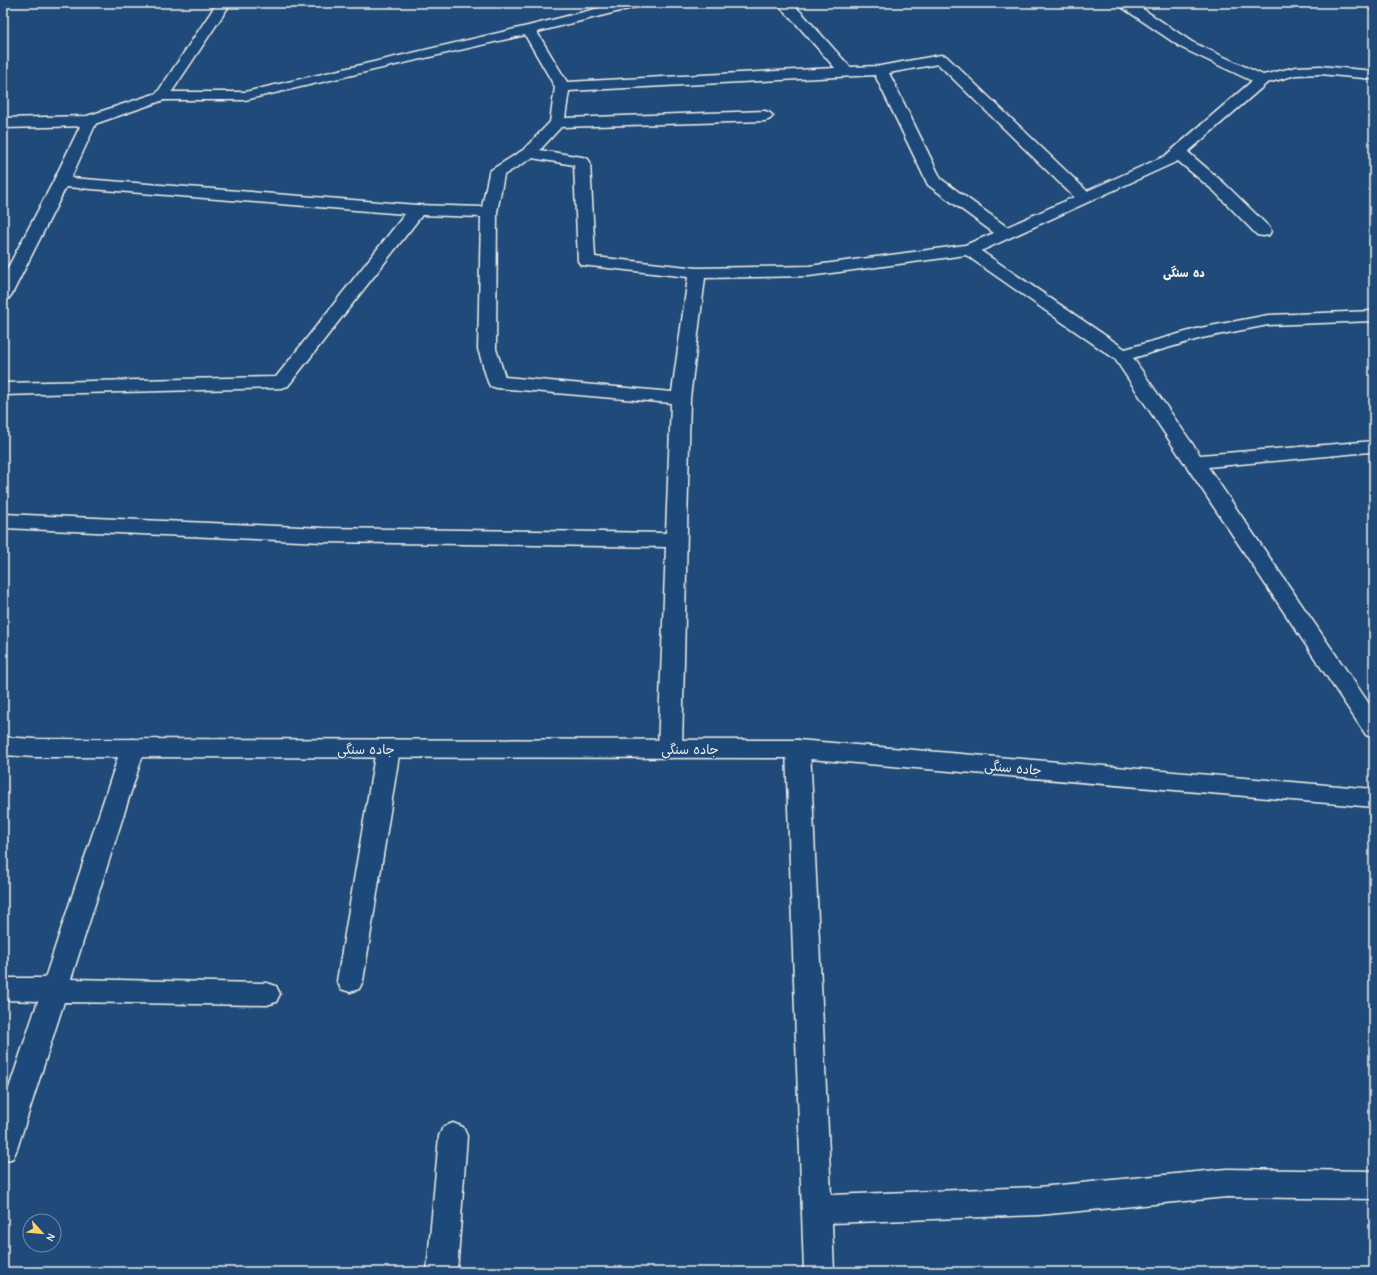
<svg xmlns="http://www.w3.org/2000/svg" width="1377" height="1275" font-family="'Comic Neue','Playpen Sans Arabic',sans-serif">
	<style>
		.lines { fill: none; stroke-linecap: round; stroke-linejoin: round }
		.street-casing { stroke: #f4f1e8; stroke-width: 3 }
		.secondary-casing { stroke: #f4f1e8; stroke-width: 3 }
		.street { fill: #1f4a7a; fill-rule: evenodd }
		.secondary { fill: #1f4a7a; fill-rule: evenodd }
		.labels { text-anchor: middle; dominant-baseline: central; stroke-width: 3; stroke-linejoin: round; paint-order: stroke }
		.far-neighbourhood-label { font-size: 12px; font-weight: bold; fill: #f4f1e8; stroke: #1f4a7a }
		.street-label { font-size: 13px; fill: #f4f1e8; stroke: #1f4a7a }
	</style>
	<rect width="100%" height="100%" fill="#1f4a7a"/>
	<filter id="ink" filterUnits="userSpaceOnUse"><feTurbulence type="fractalNoise" baseFrequency=".025" numOctaves="2"/><feDisplacementMap in="SourceGraphic" scale="8" xChannelSelector="R" yChannelSelector="G"/><feConvolveMatrix kernelMatrix="1 2 1 2 8 2 1 2 1" color-interpolation-filters="sRGB"/></filter>
	<g filter="url(#ink)">
		<g class="lines">
			<g class="street-casing">
				<g id="street">
					<path d="M619 3H642L640 6 537 32 567 82 835 68 792 19 776 3H791L802 13 850 67 880 66 941 55 946 56 1087 191 1165 156 1252 81 1182 48 1120 6 1118 3H1134L1192 42 1263 75 1296 67 1320 66 1374 71V79L1320 74 1296 75 1267 83 1188 152 1226 185 1269 227 1271 231 1269 235 1263 236 1257 235 1214 191 1178 161 981 251 1125 349 1200 328 1268 315 1374 311V321L1268 325 1202 338 1133 358 1200 455 1374 441V453L1370 452 1208 467 1374 711V738L1366 735 1115 359 966 255 809 276 705 278 690 398 682 749 678 755 670 758 662 755 658 749 666 547 323 542 3 528V514L323 528 666 533 671 403 497 388 490 386 488 382 478 349 481 217 422 215 288 386 281 388 3 395V383L276 377 405 214 66 187 12 294 9 298 3 299V277L53 182 84 118 89 116 94 118 97 121 71 178 417 205 482 207 489 173 491 170 523 150 550 122 555 87 525 35 245 100H162L157 99 155 96 157 93 162 92H245L528 26ZM938 64 1074 197 1007 227 941 179 889 73ZM875 75 928 185 994 233 965 245 809 266 697 268 595 257 590 162 588 159 582 157 540 150 561 127 765 121 770 119 773 116 770 113 765 111 565 118 569 91ZM532 158 574 165 578 261 581 265 688 277 672 392 505 377 496 349 497 212 504 175Z"/>
					<path d="M133 739 141 742 145 748 71 979 267 983 276 986 280 994 276 1002 267 1005 64 1002 17 1149 13 1158 3 1162V1106L38 1001 3 1000V978H45L121 748 125 742Z"/>
					<path d="M388 740 396 743 400 749 363 981 359 989 350 992 341 989 337 981 376 749 380 743Z"/>
					<path d="M798 740 806 743 810 749 831 1195 1039 1187 1227 1169 1374 1171V1199L1227 1197 1039 1215 832 1223 834 1272H804L786 749 790 743Z"/>
					<path d="M453 1123 463 1127 467 1136 457 1272H427L439 1136 443 1127Z"/>
				</g>
			</g>
			<g class="secondary-casing">
				<g id="secondary">
					<path d="M217 3H231L167 99 89 126 3 128V118L87 116 157 93Z"/>
					<path d="M1365 3H1374V9L1369 8Z"/>
					<path d="M3 737 34 739 798 740 1374 789V807L798 758 34 757 3 755Z"/>
				</g>
			</g>
			<use href="#street" class="street"/>
			<use href="#secondary" class="secondary"/>
		</g>
	</g>
	<g class="labels">
		<g class="far-neighbourhood-label">
			<text x="1184" y="273">ده سنگی</text>
		</g>
		<g class="street-label">
			<text x="366" y="749">جاده سنگی</text>
			<text x="690" y="749">جاده سنگی</text>
			<text transform="translate(1013 768) rotate(5)">جاده سنگی</text>
		</g>
	</g>
	<rect width="1377" height="1275" fill="none" stroke="#1f4a7a" stroke-width="16"/>
	<rect x="8" y="8" width="1361" height="1259" fill="none" stroke="#f4f1e8" stroke-width="1.5" filter="url(#ink)"/>
	<g transform="translate(42 1233) rotate(117)"><circle r="19" fill="#1f4a7a" stroke="#748da6"/>
	<path d="M0-3L7 15L0 10L-7 15Z" fill="#ffd166"/>
	<text y="-6" font-size="11" font-weight="bold" text-anchor="middle" fill="#f4f1e8">N</text>
	</g>
</svg>
